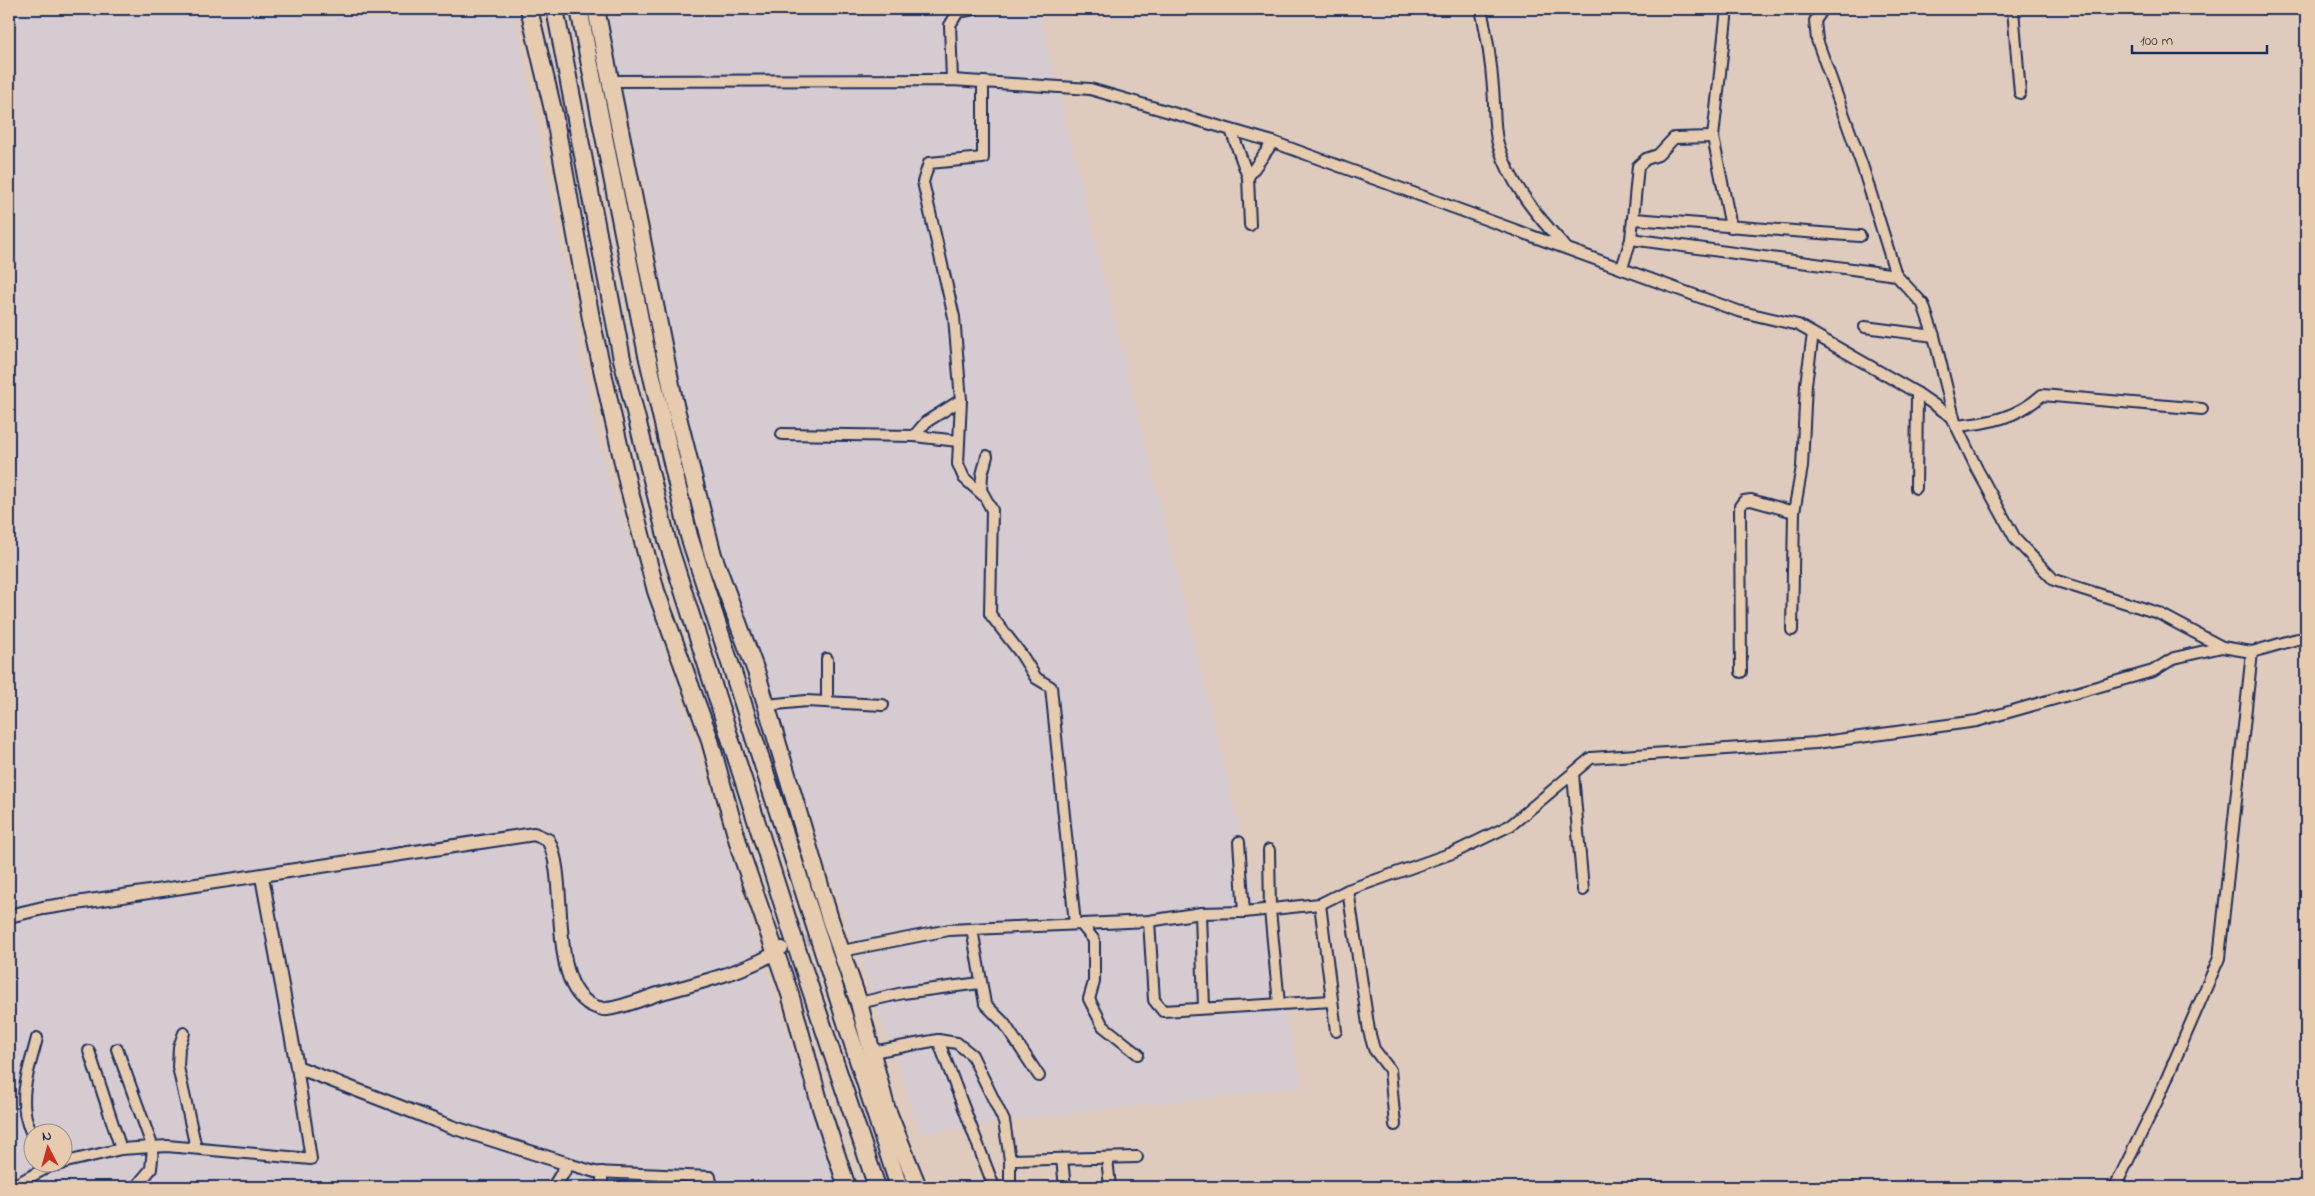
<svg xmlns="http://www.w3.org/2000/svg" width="2315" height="1196" font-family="'Indie Flower',sans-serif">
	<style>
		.built { fill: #d5cbd1; fill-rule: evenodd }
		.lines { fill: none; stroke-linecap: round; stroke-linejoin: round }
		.minor-tunnel { stroke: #b8acab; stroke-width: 10; stroke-dasharray: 10 5; stroke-linecap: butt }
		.minor-casing { stroke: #1b2f5e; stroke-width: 14 }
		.tertiary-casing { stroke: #1b2f5e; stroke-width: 16 }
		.trunk-casing { stroke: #1b2f5e; stroke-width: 20 }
		.minor { stroke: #e7cbae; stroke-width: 10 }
		.tertiary { stroke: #e7cbae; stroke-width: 12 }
		.trunk { stroke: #e7cbae; stroke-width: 16 }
	</style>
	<rect width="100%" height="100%" fill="#dfcbbe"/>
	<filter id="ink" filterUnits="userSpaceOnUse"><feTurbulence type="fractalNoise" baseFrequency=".02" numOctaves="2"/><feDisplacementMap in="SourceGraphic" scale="10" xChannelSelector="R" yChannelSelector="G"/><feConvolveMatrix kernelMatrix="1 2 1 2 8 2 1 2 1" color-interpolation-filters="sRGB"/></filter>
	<g filter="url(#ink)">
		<g class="built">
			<path d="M9 9H514L596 437 795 1060 842 1187H9ZM32 1134H62V1164H32Z"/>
			<path d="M604 9H1038L1303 1087 1031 1118 921 1134 728 582 671 362 651 215Z"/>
		</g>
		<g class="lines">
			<path class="minor-tunnel" d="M792 945 827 935"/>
			<g class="minor-casing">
				<g id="minor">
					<path d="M1481 9C1487 35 1491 61 1493 88 1495 107 1493 125 1498 144 1510 184 1537 216 1564 245"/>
					<path d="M1727 9 1713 137 1731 227"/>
					<path d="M1823 9 1815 21 1817 40 1863 168 1896 275"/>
					<path d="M2013 9 2020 93"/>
					<path d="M952 80 950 25 958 12 974 9"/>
					<path d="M611 81 952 80 1090 89 1273 142 1738 311 1798 325 1917 393 1952 417 1977 469 2016 540 2054 580 2158 613 2222 647 2252 652 2297 639H2306"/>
					<path d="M1231 130 1248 177 1250 225"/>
					<path d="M1248 177 1273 142"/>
					<path d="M1634 219 1860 236"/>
					<path d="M1631 239 1896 275 1923 304 1934 336 1956 426C1989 423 2017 418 2042 395L2202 409"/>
					<path d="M1622 268 1631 239 1638 166 1646 159 1658 155 1674 138 1713 137"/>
					<path d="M1865 327 1934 336"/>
					<path d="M782 434 914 436 958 441"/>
					<path d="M914 436 926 422 961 400"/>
					<path d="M987 456 982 475 981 490 992 510 990 614 1021 654 1036 678 1051 687 1075 924"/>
					<path d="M1916 488 1917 393"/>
					<path d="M983 495 964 478 958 464 961 400 954 317 923 182 929 163 983 158V82"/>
					<path d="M1792 630 1794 512 1802 467 1806 384 1813 334"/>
					<path d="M827 659V702"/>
					<path d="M1741 672 1740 506 1744 501 1751 500 1794 512"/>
					<path d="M767 705 806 701 883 705"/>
					<path d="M1573 774 1583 890"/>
					<path d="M1239 842 1244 912"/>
					<path d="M1269 850 1270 910 1279 1004"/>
					<path d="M1348 890 1369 1031 1374 1049 1390 1070 1395 1125"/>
					<path d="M1320 904 1336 1031"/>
					<path d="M1201 913 1204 1008"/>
					<path d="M1149 921 1154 1000 1163 1011 1332 1001"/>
					<path d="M1081 924 1094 940V982L1089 999 1103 1026 1138 1054"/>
					<path d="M972 929 985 1004 1004 1023 1039 1076"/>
					<path d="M842 951 949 930 1149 921 1201 913 1244 912 1320 904 1348 890 1455 852 1511 825 1591 758 1816 743 1977 721 2153 671 2174 658 2222 647"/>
					<path d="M859 1003 903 993 980 983"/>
					<path d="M184 1033 179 1047 178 1067 196 1148"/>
					<path d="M938 1040 994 1187"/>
					<path d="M117 1049 153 1148 151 1169 136 1187"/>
					<path d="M89 1051 121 1149"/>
					<path d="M872 1052 938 1040 957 1043 972 1055 1004 1121 1010 1160V1187"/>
					<path d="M32 1134C15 1101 29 1071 37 1038"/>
					<path d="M1107 1158 1110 1187"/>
					<path d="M1062 1159 1065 1187"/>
					<path d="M1010 1160 1137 1157"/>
					<path d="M62 1163 121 1149 167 1146 311 1159 297 1067"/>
					<path d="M568 1164 595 1172 710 1177 712 1187"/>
					<path d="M11 1187 50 1166 61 1164"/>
					<path d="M602 1187V1172"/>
					<path d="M2115 1187 2157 1101 2219 958 2252 652"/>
				</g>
			</g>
			<g class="tertiary-casing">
				<g id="tertiary">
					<path d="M262 877 297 1067 455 1128 568 1164 554 1187"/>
					<path d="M9 916 43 908 534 834 548 840C570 879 545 989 596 1007 600 1008 604 1010 607 1009 624 1007 642 999 658 994 695 984 752 970 782 948"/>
				</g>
			</g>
			<g class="trunk-casing">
				<g id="trunk">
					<path d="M529 9 554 114 592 324 628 485 656 591 709 737 741 853 790 994 821 1108 847 1187"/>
					<path d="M555 9 622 359 667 540 797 949 877 1187"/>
					<path d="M579 9 647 355 689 536 899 1187"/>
					<path d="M596 9 675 405 713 555 757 674 830 919 859 1003 886 1107 918 1187"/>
				</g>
			</g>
			<use href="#minor" class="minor"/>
			<use href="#tertiary" class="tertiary"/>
			<use href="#trunk" class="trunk"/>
		</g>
	</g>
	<rect width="2315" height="1196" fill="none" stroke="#e7cbae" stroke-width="30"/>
	<rect x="15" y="15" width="2285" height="1166" fill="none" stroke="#1b2f5e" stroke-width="2" filter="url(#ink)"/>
	<g transform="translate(48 1148) rotate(354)"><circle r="24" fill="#e7cbae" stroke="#958d8e"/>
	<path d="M0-4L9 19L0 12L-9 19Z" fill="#c8321e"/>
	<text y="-8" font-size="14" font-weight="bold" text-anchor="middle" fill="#1b2f5e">N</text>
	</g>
	<path d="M2132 45v8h135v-8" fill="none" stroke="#1b2f5e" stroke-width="2.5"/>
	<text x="2140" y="45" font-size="15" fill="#1b2f5e" stroke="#e7cbae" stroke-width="4" paint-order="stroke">100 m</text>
</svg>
